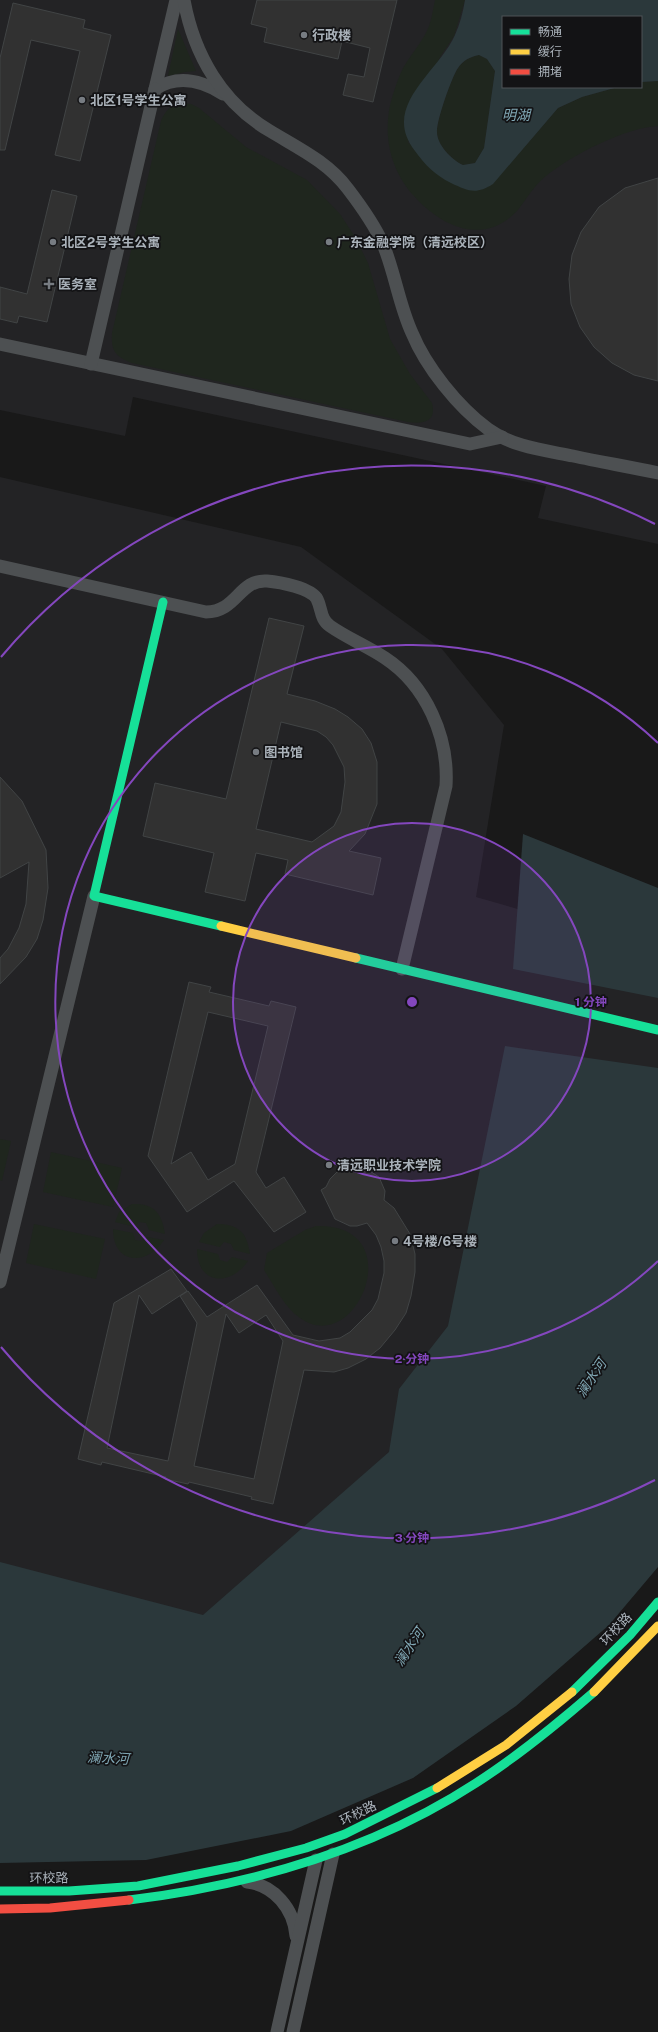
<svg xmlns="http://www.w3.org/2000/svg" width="658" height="2032" font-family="'Public Sans','Noto Sans SC',sans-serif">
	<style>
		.built { fill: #232325; fill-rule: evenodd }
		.green { fill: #1f261e }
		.water { fill: #2b383b; fill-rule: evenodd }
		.building { fill: #313131; stroke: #414445; fill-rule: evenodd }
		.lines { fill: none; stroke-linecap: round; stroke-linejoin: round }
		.street { stroke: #4d5052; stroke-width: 13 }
		.fast { stroke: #16e098; stroke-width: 9 }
		.slow { stroke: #ffcf43; stroke-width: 9 }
		.jam { stroke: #f24e42; stroke-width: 9 }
		.ring { fill: none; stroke: #8447be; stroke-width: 2 }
		.poi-dot { fill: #777c82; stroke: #131315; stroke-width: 1.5 }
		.labels { text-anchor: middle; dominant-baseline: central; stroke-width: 3.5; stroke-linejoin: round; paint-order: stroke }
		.poi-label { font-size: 13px; font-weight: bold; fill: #aab2ba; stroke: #131315; text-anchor: start }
		.street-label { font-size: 13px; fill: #aab2ba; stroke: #131315 }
		.water-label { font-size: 14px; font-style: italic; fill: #81a8b5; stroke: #131315 }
		.centre { fill: #8447be; stroke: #131315; stroke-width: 2 }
		.ring-label { font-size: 12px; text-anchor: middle; font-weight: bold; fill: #8447be; stroke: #131315; stroke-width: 3.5; stroke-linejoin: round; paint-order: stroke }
	</style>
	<rect width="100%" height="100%" fill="#191919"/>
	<g class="built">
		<path d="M0 0H658V544L538 518 546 486 133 397 125 436 0 410ZM503 17H641V87H503Z"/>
		<path d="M0 477 301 547 442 649 504 725 476 897 658 949V1382L0 1723Z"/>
	</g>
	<g class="green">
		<path d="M435 0H465L454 36 440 57 408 143 493 183 558 108 582 97 618 87H641V82L658 81V126C624 128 572 155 546 176 534 185 526 200 517 211 484 246 442 227 415 197 393 174 384 142 389 111 391 99 399 74 405 65 412 53 424 40 429 26 432 18 433 9 435 0Z"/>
		<path d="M178 29 196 71 185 72 168 76Z"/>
		<path d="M479 55 487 59 495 71 484 148 475 163 463 165C452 160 437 145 437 132 436 122 452 76 458 68 463 60 470 57 479 55Z"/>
		<path d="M180 103 191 104 199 108 246 147 307 180 340 214 355 237 368 263 390 339 410 374 432 403C437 423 422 424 408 422L132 363C115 356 111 351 112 333L161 121C165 111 170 106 180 103Z"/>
		<path d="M0 1139 11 1141 2 1181 0 1180Z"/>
		<path d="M51 1152 122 1168 113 1207 43 1192Z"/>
		<path d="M132 1204C154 1203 162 1213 165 1234L149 1230 146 1223 139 1222 135 1227 115 1222 119 1212Z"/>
		<path d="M34 1224 105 1239 96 1279 26 1263Z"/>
		<path d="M217 1224C239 1224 247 1233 250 1254L234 1250 231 1244 224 1242 220 1247 199 1242 204 1233Z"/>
		<path d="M316 1226C412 1223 357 1359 300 1318 284 1307 274 1285 264 1270L267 1253 305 1230Z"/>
		<path d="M113 1229 133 1233 135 1240 142 1241 147 1237 164 1240C146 1267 113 1264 113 1229Z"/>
		<path d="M197 1249 218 1254 220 1260 227 1262 232 1257 248 1261C230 1287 197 1285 197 1249Z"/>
	</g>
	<g class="water">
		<path d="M465 0H658V81L641 82V17H503V87H618L582 97 558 108 493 184C476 195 468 191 451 183 435 175 425 165 415 151 380 106 438 73 455 35 460 24 463 12 465 0ZM479 55 487 59 495 71 484 148 475 163 463 165C452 160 437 145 437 132 436 122 452 76 458 68 463 60 470 57 479 55Z"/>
		<path d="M523 834 658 888V998L513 969Z"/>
		<path d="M505 1046 658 1068V1567L609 1625 516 1706 413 1778 291 1831 146 1860 0 1863V1562L203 1615 389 1452 399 1389 448 1326Z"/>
	</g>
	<g class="building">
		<path d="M257 0H397L373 102 343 95 348 74 364 77 370 48 342 41 338 59 264 42 267 28 251 24Z"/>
		<path d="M13 3 85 20 83 28 111 35 80 161 55 155 80 51 31 40 5 150H0V58Z"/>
		<path d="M658 178V381L634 375 612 363 594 347 580 327 571 304 569 279 572 255 581 232 599 207 625 188Z"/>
		<path d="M52 190 77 196 47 322 19 316 17 323 0 319V287L27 294Z"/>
		<path d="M269 618 304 626 287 694 315 701 335 709 348 717 362 729 371 743 377 762V804L365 834 349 851 381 858 373 895 285 874 288 860 256 853 245 901 205 892 214 853 143 836 155 783 226 799ZM281 722 317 731 326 737 333 745 344 767 345 782 341 812 334 826 312 842 256 829Z"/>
		<path d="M0 777 22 801 46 850 48 888 43 920 37 939 26 957 0 984V958L8 949 19 928 26 904 29 862 0 878Z"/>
		<path d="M189 982 211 987 209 992 269 1006 271 1001 296 1007 256 1172 266 1188 284 1177 306 1212 274 1232 234 1181 187 1212 148 1156ZM208 1012 268 1026 235 1164 208 1180 191 1152 171 1164Z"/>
		<path d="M351 1166 365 1168 379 1177 385 1191 384 1200 394 1208 410 1234 415 1254V1272L411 1296 406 1313 395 1330 380 1348 366 1359 348 1368 334 1372 304 1370 273 1504 251 1499 252 1497 189 1482 188 1484 165 1479 166 1477 102 1462 101 1465 78 1459 114 1303 171 1269 187 1291 152 1314 139 1295 107 1448 168 1461 197 1323 180 1296 188 1291 207 1317 257 1285 293 1335 319 1341 340 1338 350 1332 372 1310 378 1299 384 1273V1261L381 1247 376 1235 367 1223 357 1226H350L335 1219 321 1190 326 1187 330 1179 337 1172ZM226 1314 239 1333 266 1315 283 1341 254 1479 194 1466Z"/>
	</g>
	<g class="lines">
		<g class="street">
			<path d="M176 0 155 89C177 75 201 80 223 94"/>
			<path d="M184 0C194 55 222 103 270 131 298 148 328 162 348 189 361 206 374 224 383 244 395 273 399 305 412 333 426 367 458 407 488 429 513 447 543 450 573 456 601 462 630 467 658 473"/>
			<path d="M0 344 470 444 502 437"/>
			<path d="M91 364 155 89"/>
			<path d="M0 566 206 612C237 612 239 579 267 581 280 582 311 588 317 599 322 609 320 619 330 626 347 638 367 646 385 658 426 685 449 737 446 786L402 969"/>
			<path d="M0 1282 94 896"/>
			<path d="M247 1882C274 1885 294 1909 296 1936"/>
			<path d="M277 2032 316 1860"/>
			<path d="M293 2032 333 1854"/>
		</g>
		<g class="fast">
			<path d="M163 602 94 896 221 926"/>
			<path d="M356 958 658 1030"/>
			<path d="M572 1692 630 1635 658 1602"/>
			<path d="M0 1891H69L138 1886 238 1866 306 1848 345 1834 437 1788"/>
			<path d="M129 1900C251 1885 373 1850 476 1783 518 1756 556 1725 594 1692"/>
		</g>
		<g class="slow">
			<path d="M221 926 356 958"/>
			<path d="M594 1692 658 1626"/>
			<path d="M437 1788 506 1745 572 1692"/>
		</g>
		<path class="jam" d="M0 1909 50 1908 129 1900"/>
	</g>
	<circle cx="412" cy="1002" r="179" fill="#8447be" fill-opacity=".12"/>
	<g class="ring">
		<circle cx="412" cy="1002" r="179"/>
		<path d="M658 1261A357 357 0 1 1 658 743"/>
		<path d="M655 1480A536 536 0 0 1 1 1347M1 657A536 536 0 0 1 655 524"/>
	</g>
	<g class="poi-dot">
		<circle cx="304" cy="35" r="4"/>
		<circle cx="82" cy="100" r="4"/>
		<circle cx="53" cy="242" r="4"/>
		<circle cx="329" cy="242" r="4"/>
		<path d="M47 278h4v4h4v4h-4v4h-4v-4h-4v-4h4z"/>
		<circle cx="256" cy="752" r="4"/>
		<circle cx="329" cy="1165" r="4"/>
		<circle cx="395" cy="1241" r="4"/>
	</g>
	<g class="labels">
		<g class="poi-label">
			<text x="312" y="35">行政楼</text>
			<text x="90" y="100">北区1号学生公寓</text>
			<text x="61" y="242">北区2号学生公寓</text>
			<text x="337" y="242">广东金融学院（清远校区）</text>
			<text x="58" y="284">医务室</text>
			<text x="264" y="752">图书馆</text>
			<text x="337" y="1165">清远职业技术学院</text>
			<text x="403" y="1241">4号楼/6号楼</text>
		</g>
		<g class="street-label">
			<text transform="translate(616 1629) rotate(-47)">环校路</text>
			<text transform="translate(358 1813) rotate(-26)">环校路</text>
			<text transform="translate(49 1878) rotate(-1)">环校路</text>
		</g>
		<g class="water-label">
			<text x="516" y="115">明湖</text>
			<text transform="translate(591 1378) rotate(-56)">澜水河</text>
			<text transform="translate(409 1647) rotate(-56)">澜水河</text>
			<text transform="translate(108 1758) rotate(3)">澜水河</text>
		</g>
	</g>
	<circle cx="412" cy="1002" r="6" class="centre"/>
	<g class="ring-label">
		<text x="591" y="1006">1 分钟</text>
		<text x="412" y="1363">2 分钟</text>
		<text x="412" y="1542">3 分钟</text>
	</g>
	<rect x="502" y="16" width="140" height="72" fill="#131315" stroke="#4f5357"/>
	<rect x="510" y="29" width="20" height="6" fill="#16e098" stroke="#4f5357"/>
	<text x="538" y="36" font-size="12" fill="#aab2ba">畅通</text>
	<rect x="510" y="49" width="20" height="6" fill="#ffcf43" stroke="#4f5357"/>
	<text x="538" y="56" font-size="12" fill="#aab2ba">缓行</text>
	<rect x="510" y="69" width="20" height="6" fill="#f24e42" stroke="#4f5357"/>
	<text x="538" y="76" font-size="12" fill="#aab2ba">拥堵</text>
</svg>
